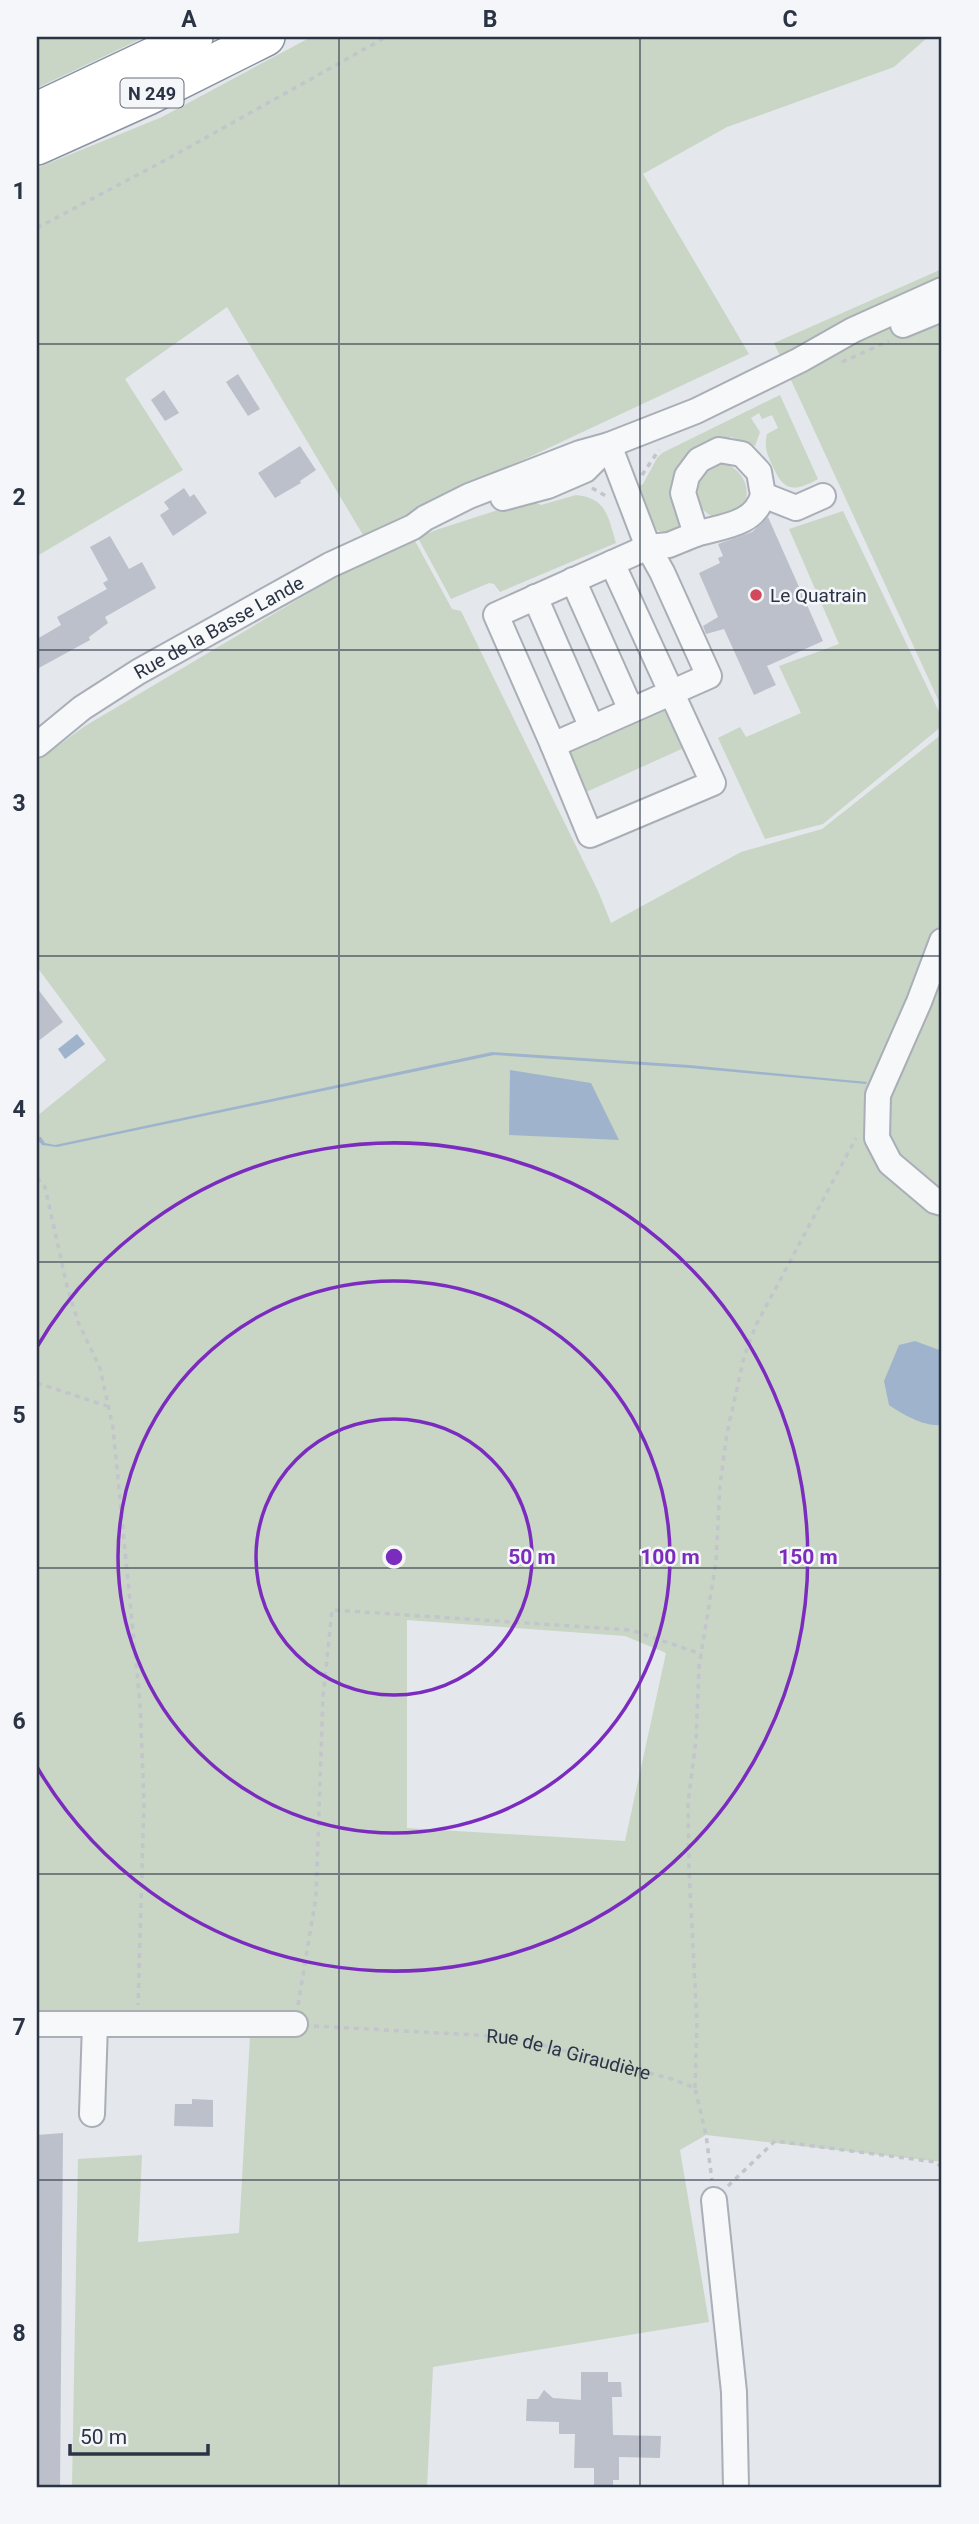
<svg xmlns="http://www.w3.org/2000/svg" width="979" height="2524" font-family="Roboto,sans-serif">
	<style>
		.green { fill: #c9d6c5; fill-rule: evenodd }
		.water { fill: #9fb4cc }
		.building { fill: #bbc0ca }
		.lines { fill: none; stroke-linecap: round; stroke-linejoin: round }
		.minor-casing { stroke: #a9aeb7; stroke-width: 28 }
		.highway-casing { stroke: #8b94a3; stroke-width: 40 }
		.path { stroke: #c2c5cb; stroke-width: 3.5; stroke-dasharray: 5 5; stroke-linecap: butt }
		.minor { stroke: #f7f8fa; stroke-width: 24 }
		.highway { stroke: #fff; stroke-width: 37 }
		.grid { fill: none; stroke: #2b3445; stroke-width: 2; stroke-opacity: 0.55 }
		.ring { fill: none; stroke: #7b2cbf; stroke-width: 3.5 }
		.poi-dot { fill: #d1495b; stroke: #f4f6f9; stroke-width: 2.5 }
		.labels { text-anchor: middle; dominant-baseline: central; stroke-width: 5; stroke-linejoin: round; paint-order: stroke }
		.shield { fill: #f4f6f9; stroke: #676e7b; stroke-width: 2 }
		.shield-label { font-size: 18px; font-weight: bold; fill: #2b3445 }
		.poi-label { font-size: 19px; fill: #2b3445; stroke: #f4f6f9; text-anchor: start }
		.street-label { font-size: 19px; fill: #2b3445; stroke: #f4f6f9 }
		.centre { fill: #7b2cbf; stroke: #f4f6f9; stroke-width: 3.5 }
		.ring-label { font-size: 21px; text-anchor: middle; font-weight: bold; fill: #7b2cbf; stroke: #f4f6f9; stroke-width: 5; stroke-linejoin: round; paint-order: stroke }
		.neatline { fill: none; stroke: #2b3445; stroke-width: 2.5 }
		.grid-label { font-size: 23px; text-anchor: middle; font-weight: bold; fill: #2b3445 }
	</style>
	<rect width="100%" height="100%" fill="#e4e7ec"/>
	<g class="green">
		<path d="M37 37H145L37 88Z"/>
		<path d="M311 37H928L894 67 727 127 643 174 749 354 363 535 227 307 125 379 183 470 37 556V168L162 117Z"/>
		<path d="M942 269V708L774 343Z"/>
		<path d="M780 395 818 479C795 492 784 492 773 467 767 454 764 448 767 434L778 428 772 415 762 419 759 413 751 418 760 432 755 446 731 437 690 456 681 523C673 533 664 535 653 528L636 488 643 484 657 458 662 453Z"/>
		<path d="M718 462C742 466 753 488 743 509L717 519C697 510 692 496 697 474Z"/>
		<path d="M576 495C607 498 608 517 616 543L500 592 494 584 489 583 451 599 418 538 436 530 529 500 541 505Z"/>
		<path d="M843 511 942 718V726L823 824 765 839 718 738 740 727 746 737 801 713 779 666 839 644 789 529Z"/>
		<path d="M414 539 452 609 461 611 598 891 611 923 741 852 822 829 942 734V2162L706 2135 680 2150 709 2322 433 2367 427 2487H72L78 2159 142 2155 138 2242 239 2233 250 2036 37 2035V1116L106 1060 37 967V761L85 726 356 565ZM407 1620 625 1636 666 1653 625 1841 407 1828Z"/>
		<path d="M669 709 686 747 584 793 567 754Z"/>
	</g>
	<g class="water">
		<path d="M77 1034 85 1044 65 1059 58 1049Z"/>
		<path d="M492 1052 689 1065 867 1082 866 1084 690 1068 494 1055 57 1147 42 1145 37 1139V1137H41L45 1143 55 1145Z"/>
		<path d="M510 1070 591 1083 619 1140 509 1135Z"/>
		<path d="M915 1341 942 1351V1425C925 1427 903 1415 889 1405L884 1381 899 1345Z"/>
	</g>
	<g class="building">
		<path d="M238 374 260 409 248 416 226 382Z"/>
		<path d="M164 390 179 413 165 421 151 400Z"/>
		<path d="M300 446 316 470 300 481 301 483 275 498 258 473Z"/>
		<path d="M184 488 190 497 194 494 207 513 173 536 160 515 169 509 164 502Z"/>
		<path d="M768 517 823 641 767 666 776 685 754 695 724 629 706 634 703 626 718 617 699 573 720 563 718 558 723 556 718 544 752 532Z"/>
		<path d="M110 536 129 569 142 562 156 588 105 617 108 623 89 637 90 640 37 669V639L61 625 57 617 107 589 103 583 108 580 90 547Z"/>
		<path d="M37 988 63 1022 37 1042Z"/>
		<path d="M192 2099 213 2100V2127L174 2126 175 2104H192Z"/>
		<path d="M63 2133 60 2487H37V2135Z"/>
		<path d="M581 2372H608V2382H621L622 2397H612L613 2435 661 2436 660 2458 619 2457V2480H613V2487H594V2468H574L575 2434H559V2422L526 2421 527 2399H538L544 2390 553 2398 581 2400Z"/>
	</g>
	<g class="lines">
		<g class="minor-casing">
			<g id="minor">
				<path d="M903 325 942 309"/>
				<path d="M609 445 648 547 669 545 696 534"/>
				<path d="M763 495C755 525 723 526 696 534L683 493 687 476 699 460 719 450 742 454 759 472 763 495 796 508 823 496"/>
				<path d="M503 498 548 486 585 470 609 446"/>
				<path d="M648 547 662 572 709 676 553 745 496 615Z"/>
				<path d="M573 580 631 710"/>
				<path d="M535 597 592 728"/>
				<path id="s2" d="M37 745 82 708 138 672 330 565 413 527 425 518 469 496 580 453 609 445 696 411 800 360 853 330 942 290"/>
				<path d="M553 745 590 835 713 783 612 563"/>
				<path d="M942 941 919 1002 878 1095 877 1138 890 1163 935 1201 942 1203"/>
				<path d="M37 2024H295"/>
				<path d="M92 2114 95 2024"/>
				<path d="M714 2200 734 2392 736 2487"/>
			</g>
		</g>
		<g class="highway-casing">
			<g id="highway">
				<path d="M37 111 194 37"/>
				<path d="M37 146 146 97 266 37"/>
			</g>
		</g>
		<g class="path">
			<path d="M37 228 173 156 386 37"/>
			<path d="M842 362 889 341"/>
			<path d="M642 475 659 450"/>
			<path d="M592 488 606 496"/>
			<path d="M37 1178 45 1187 67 1286 78 1322 100 1368 113 1428 140 1703 144 1803 138 2005"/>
			<path d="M37 1383 107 1406"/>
			<path d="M298 2005 316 1897 323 1697 332 1610 631 1630 701 1654"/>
			<path id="s1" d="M314 2026 512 2037 672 2079 695 2088 706 2135 712 2180"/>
			<path d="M695 2088 697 2023 689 1870 688 1803 696 1740 699 1667 716 1562 720 1485 727 1433 744 1357 756 1325 856 1138"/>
			<path d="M728 2186 775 2141 936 2162 942 2168"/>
		</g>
		<use href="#minor" class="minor"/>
		<use href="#highway" class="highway"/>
	</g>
	<path class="grid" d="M339 37V2487M640 37V2487M37 344H942M37 650H942M37 956H942M37 1262H942M37 1568H942M37 1874H942M37 2180H942"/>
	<g class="ring">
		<circle cx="394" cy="1557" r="138"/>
		<circle cx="394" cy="1557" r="276"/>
		<path d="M37 1347A414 414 0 1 1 37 1767"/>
	</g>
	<circle class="poi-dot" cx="756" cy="595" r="7"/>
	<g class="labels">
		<rect class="shield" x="120.5" y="78.5" width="63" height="29" rx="5"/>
		<g class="shield-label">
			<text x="152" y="93">N 249</text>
		</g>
		<g class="poi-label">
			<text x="770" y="595">Le Quatrain</text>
		</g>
		<g class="street-label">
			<text stroke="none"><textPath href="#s2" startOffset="217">Rue de la Basse Lande</textPath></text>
			<text stroke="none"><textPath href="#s1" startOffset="257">Rue de la Giraudière</textPath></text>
		</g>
	</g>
	<circle cx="394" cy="1557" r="10" class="centre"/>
	<g class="ring-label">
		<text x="532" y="1564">50 m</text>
		<text x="670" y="1564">100 m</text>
		<text x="808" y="1564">150 m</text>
	</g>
	<rect width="979" height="2524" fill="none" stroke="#f4f6f9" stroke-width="77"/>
	<path d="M70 2444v10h138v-10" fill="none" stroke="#2b3445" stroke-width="3.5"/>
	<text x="80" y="2444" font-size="21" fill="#2b3445" stroke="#f4f6f9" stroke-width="5" paint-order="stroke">50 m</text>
	<rect x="38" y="38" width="902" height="2448" class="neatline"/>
	<g class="grid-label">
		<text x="189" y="27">A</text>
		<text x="490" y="27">B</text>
		<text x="790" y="27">C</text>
		<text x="19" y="199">1</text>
		<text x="19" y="505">2</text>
		<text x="19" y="811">3</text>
		<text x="19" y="1117">4</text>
		<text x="19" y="1423">5</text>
		<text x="19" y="1729">6</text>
		<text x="19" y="2035">7</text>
		<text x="19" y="2341">8</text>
	</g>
</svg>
